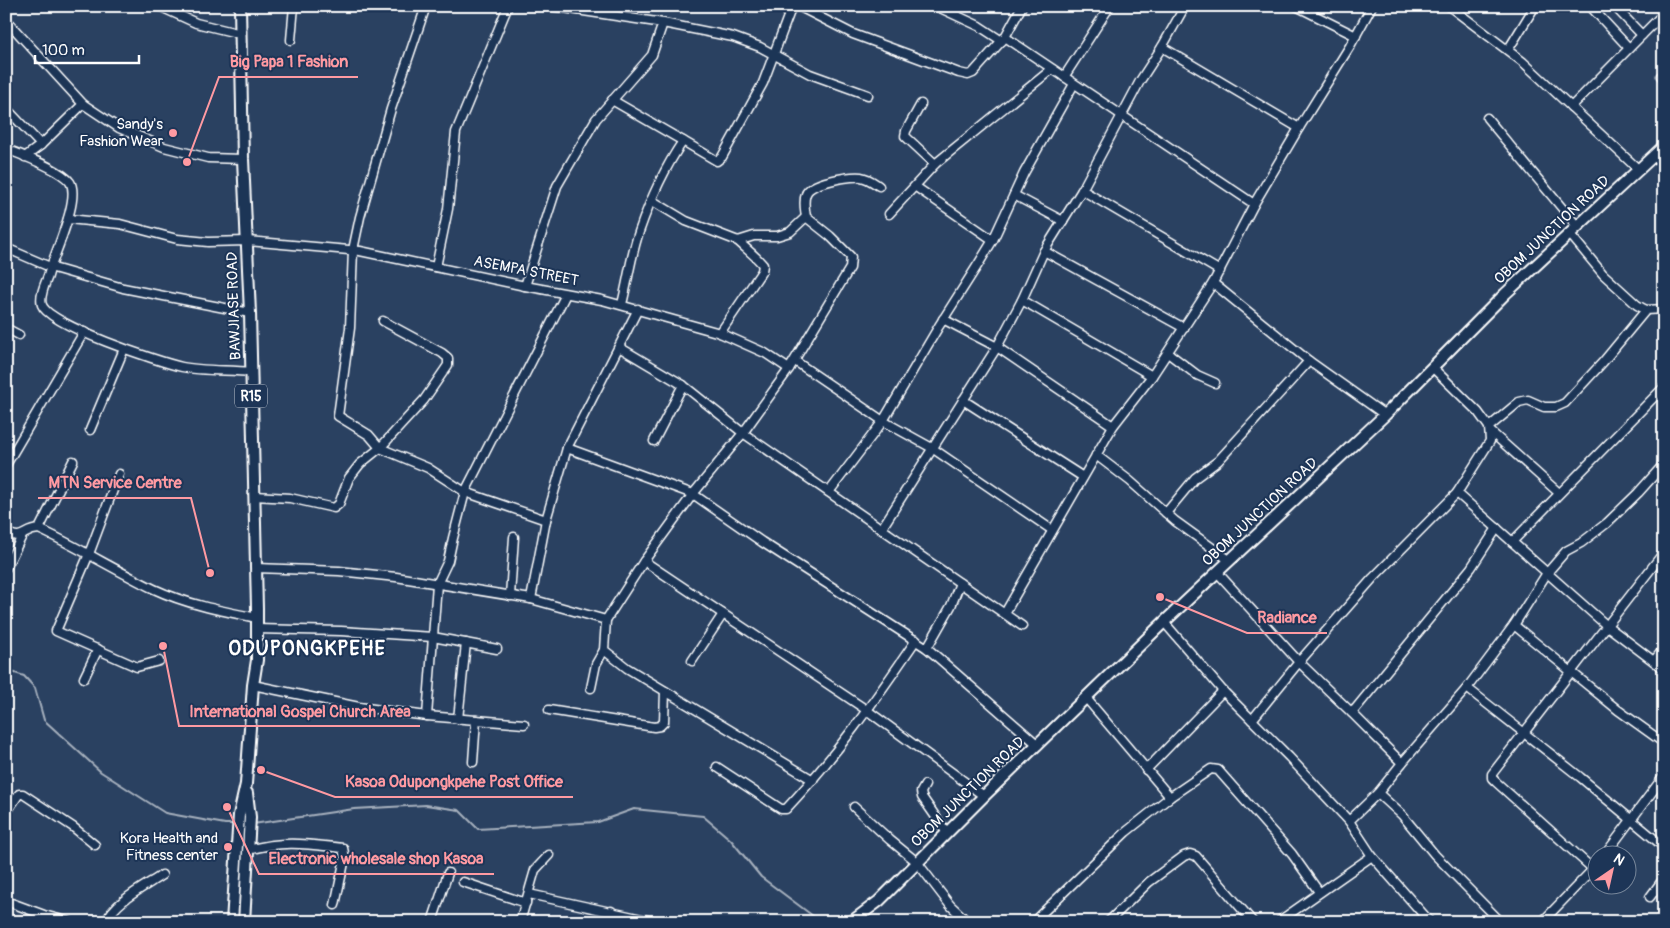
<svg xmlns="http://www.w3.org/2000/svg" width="1670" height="928" font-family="Pangolin,sans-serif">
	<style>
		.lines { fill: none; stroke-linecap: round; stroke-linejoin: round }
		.stream { stroke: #a7b1be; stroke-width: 2 }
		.minor-casing { stroke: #fff; stroke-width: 11 }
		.major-casing { stroke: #fff; stroke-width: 14 }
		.minor { stroke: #1d3557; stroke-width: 8 }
		.major { stroke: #1d3557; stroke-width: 10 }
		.poi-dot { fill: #ff9aa2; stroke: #1d3557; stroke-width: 2 }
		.labels { text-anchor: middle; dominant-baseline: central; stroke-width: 4; stroke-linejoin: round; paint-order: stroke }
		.shield { fill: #1d3557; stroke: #bbc2cd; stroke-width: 1 }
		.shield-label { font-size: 14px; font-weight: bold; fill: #fff }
		.poi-label { font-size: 15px; fill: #fff; stroke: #1d3557; text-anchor: end }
		.street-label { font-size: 15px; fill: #fff; stroke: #1d3557 }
		.district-label { font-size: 20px; font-weight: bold; letter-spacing: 1px; fill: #fff; stroke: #1d3557 }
		.leader { fill: none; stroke: #ff9aa2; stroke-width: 2 }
		.callout-dot { fill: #ff9aa2; stroke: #1d3557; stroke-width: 2 }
		.callout-label { font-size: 16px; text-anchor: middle; font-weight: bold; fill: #ff9aa2; stroke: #1d3557; stroke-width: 4; stroke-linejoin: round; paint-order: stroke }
	</style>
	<rect width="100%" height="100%" fill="#2a4161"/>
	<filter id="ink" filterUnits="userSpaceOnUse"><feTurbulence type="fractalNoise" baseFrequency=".02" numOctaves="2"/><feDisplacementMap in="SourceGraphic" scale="10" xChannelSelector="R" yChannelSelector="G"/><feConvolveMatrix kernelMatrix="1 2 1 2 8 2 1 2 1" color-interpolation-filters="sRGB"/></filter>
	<g filter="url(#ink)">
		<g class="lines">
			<g class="stream">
				<path d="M6 670 24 676 35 688 44 720 101 772 165 813 225 824H235"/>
				<path d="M253 824 354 809 426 805 459 810 478 829 598 822 634 809 703 816 731 840 761 877 821 922"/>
			</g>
			<g class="minor-casing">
				<g id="minor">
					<path d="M159 6 196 23 241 34"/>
					<path d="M426 6 391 109 360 217 353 250 350 328 338 416 369 435 380 448 428 468 465 492 546 520"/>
					<path d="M550 6 663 23 733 37 760 47 810 74 868 95"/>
					<path d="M798 6 853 34 959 73 968 75 973 73 1005 37 1022 6"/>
					<path d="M936 6 979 26 1002 41"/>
					<path d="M1296 6 1356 36"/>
					<path d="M1449 6 1523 62 1639 170"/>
					<path d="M1590 6 1629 48"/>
					<path d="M1615 7 1642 35"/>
					<path d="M6 20 83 104 119 128 164 147 208 158 243 159"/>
					<path d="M1005 37 1254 204"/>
					<path d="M291 40 294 6"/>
					<path d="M1162 47 1299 128"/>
					<path d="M1508 50 1535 6"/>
					<path d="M1661 76 1664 79"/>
					<path d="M1064 77 1110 6"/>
					<path d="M612 100 683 141"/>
					<path d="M921 104 906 131 905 136 935 164"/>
					<path d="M1571 107 1664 13"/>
					<path d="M6 108 41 145"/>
					<path d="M1487 118 1577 226"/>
					<path d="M6 149C22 155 60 169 70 182 81 199 53 256 48 276 45 284 39 297 42 305 49 325 159 362 182 367 201 371 231 370 250 372"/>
					<path d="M25 157 41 145 83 104"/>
					<path d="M916 187 993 240"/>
					<path d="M1082 190 1220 271"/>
					<path d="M1014 195 1063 221"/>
					<path d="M651 200 686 221 738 241 754 236H777L790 232 806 217"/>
					<path d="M889 214 935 164 1052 69"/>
					<path d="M68 219 120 224 177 239 208 242 247 241 360 251 525 286 602 300 720 333 765 353 789 369"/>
					<path d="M1569 233 1603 274 1637 305 1646 310 1664 309"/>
					<path d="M6 248 50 267 123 288 250 313"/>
					<path d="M1044 251 1184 328"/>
					<path d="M436 267 448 209 456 132 508 6"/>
					<path d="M1213 283 1309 361 1385 415"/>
					<path d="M525 286 557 186 596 119 652 55 663 23"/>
					<path d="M1022 300 1152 376"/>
					<path d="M622 304C628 281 631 255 639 232 650 200 664 169 683 141L717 161 722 157 763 83 792 6"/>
					<path d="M943 319 997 347 1113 426"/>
					<path d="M6 328 19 335"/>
					<path d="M720 333 762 271 763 265C756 256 746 249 738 241"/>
					<path d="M619 347 683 385 743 433 960 583 951 606 927 648"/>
					<path d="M1168 353 1197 375 1215 383"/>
					<path d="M795 361 883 421 932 448 1052 530"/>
					<path d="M963 400 1083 477"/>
					<path d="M1489 427 1519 402 1528 400 1544 407H1556L1565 403 1603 362 1646 310"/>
					<path d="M90 430 124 349"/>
					<path d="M1490 431 1559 493"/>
					<path d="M654 441 683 385"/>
					<path d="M567 448 693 494 762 542 927 648 1038 745"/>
					<path d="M1096 455 1130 481 1175 521 1229 560"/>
					<path d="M6 465 84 332"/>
					<path d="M119 474 89 554 56 631 137 667 159 661"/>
					<path d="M829 492 883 421 939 326 979 263 993 240 1024 173 1074 84"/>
					<path d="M1457 493 1606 625 1664 669"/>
					<path d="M254 496 290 498 334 508 339 504 349 478 360 464 380 448 424 400 448 365V358L442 353 383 321"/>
					<path d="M1166 513 1195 478 1218 461 1309 361"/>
					<path d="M882 528 997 347 1022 300 1044 251 1082 190 1140 81 1162 47 1185 6"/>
					<path d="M39 529 73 461"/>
					<path d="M6 532C24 542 22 530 39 529 78 547 115 570 154 589 186 604 222 611 257 618"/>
					<path d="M1512 542 1664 387"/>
					<path d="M644 561 868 711 984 796"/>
					<path d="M6 568 22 536"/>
					<path d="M256 568 339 571 396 577 531 599 606 620"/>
					<path d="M1217 572 1299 662 1352 713 1402 763"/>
					<path d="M960 583 1022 626"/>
					<path d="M510 596 514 537"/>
					<path d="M531 599 546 520 567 448 638 309"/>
					<path d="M1005 613 1113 426 1152 376 1213 283 1254 204 1299 128 1350 46 1372 6"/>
					<path d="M1164 622 1223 691 1289 757 1349 821 1372 856 1430 922"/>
					<path d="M1514 625 1618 710 1664 743"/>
					<path d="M256 629 341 631 433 637 497 649"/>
					<path d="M692 661 723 614"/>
					<path d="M1654 661 1664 648"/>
					<path d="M84 678 98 649"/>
					<path d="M253 685 359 707 427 716 476 720 473 762"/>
					<path d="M591 688 596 664 604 650"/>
					<path d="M1467 688 1580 777 1664 847"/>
					<path d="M1086 698 1170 797"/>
					<path d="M549 710 654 727 660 726 664 722 665 691"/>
					<path d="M1352 713 1471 568 1497 528"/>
					<path d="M427 716 437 584 448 561 453 538 465 492 566 294"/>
					<path d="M458 719 466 643"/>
					<path d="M476 720 524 724"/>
					<path d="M1252 720 1299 662 1373 578 1457 493 1490 441 1489 427 1478 412 1432 367"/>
					<path d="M717 767 781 809H786C835 757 876 699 916 640"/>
					<path d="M1146 770 1223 691"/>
					<path d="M813 780 627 668 604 650 606 620 644 561 693 494 743 433 789 369 850 268 851 257 830 236 806 217C805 210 803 201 806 194 810 182 850 176 861 177 868 178 873 182 879 186"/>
					<path d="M925 785 921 792 922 797 947 833"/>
					<path d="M1378 793 1402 815 1435 855 1501 922"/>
					<path d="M854 807 890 840 917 862 950 905 968 922"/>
					<path d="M6 813 19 794H23L73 827 95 845"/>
					<path d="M1349 821 1378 793 1402 763 1467 688 1514 625 1547 573 1566 551 1581 543 1607 523 1638 493 1664 464"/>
					<path d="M248 850C285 840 306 844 343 848L345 858 335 905"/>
					<path d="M1604 856 1664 776"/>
					<path d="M1593 869 1496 782 1492 778V774L1664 552"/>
					<path d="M463 882 526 903"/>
					<path d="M529 894 656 922"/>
					<path d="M1650 897 1664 878"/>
					<path d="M6 901 44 915 70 922"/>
					<path d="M106 922C114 902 144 887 162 875"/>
					<path d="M432 922 448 873"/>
					<path d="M520 922 535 870 549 855"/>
					<path d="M607 922 611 911"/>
					<path d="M1033 922 1126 832 1170 797 1211 769 1218 770 1292 854 1319 892"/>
					<path d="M1108 922 1149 882 1184 856 1190 854 1196 856 1253 922"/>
					<path d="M1278 922 1372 856"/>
					<path d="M1542 922 1598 864"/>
				</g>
			</g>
			<g class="major-casing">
				<g id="major">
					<path d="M232 922 239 815 246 784 253 685 257 660V608L250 313 243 159 240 6"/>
					<path d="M244 922 250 817 247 793"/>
					<path d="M851 922 879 901 984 796 1164 622 1385 415 1505 294 1664 146"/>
				</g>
			</g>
			<use href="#minor" class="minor"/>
			<use href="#major" class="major"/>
		</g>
	</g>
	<g class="poi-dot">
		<circle cx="173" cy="133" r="5"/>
		<circle cx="228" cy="847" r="5"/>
	</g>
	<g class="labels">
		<rect class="shield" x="235" y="384.5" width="32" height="23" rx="4"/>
		<g class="shield-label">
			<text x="251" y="396">R15</text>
		</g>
		<g class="poi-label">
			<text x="163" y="124">Sandy's<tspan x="163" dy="17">Fashion Wear</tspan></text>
			<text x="218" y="838">Kora Health and<tspan x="218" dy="17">Fitness center</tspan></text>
		</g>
		<g class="street-label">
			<text transform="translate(1552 230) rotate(-43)">OBOM JUNCTION ROAD</text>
			<text transform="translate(526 271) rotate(11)">ASEMPA STREET</text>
			<text transform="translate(234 306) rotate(-92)">BAWJIASE ROAD</text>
			<text transform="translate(1260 512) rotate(-43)">OBOM JUNCTION ROAD</text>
			<text transform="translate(968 792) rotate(-44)">OBOM JUNCTION ROAD</text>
		</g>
		<g class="district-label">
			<text x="307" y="648">ODUPONGKPEHE</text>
		</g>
	</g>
	<path class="leader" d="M187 162L219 77H358M210 573L191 498H38M1160 597L1247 633H1327M163 646L179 726H420M261 770L335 797H573M227 807L259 874H494"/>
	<g class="callout-dot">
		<circle cx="187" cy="162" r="5"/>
		<circle cx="210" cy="573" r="5"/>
		<circle cx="1160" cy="597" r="5"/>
		<circle cx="163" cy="646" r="5"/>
		<circle cx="261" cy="770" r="5"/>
		<circle cx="227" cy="807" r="5"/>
	</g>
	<g class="callout-label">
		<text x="289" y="67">Big Papa 1 Fashion</text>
		<text x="115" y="488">MTN Service Centre</text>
		<text x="1287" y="623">Radiance</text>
		<text x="300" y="717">International Gospel Church Area</text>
		<text x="454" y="787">Kasoa Odupongkpehe Post Office</text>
		<text x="376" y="864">Electronic wholesale shop Kasoa</text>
	</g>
	<rect width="1670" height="928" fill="none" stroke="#1d3557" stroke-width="25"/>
	<rect x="12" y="12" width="1645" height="903" fill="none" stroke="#fff" stroke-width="2" filter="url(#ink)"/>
	<g transform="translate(1612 870) rotate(34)"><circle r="24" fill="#1d3557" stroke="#77869a"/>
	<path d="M0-4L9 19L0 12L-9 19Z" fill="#ff9aa2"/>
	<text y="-8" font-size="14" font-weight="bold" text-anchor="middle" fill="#ffffff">N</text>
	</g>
	<path d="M35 55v8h104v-8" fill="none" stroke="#ffffff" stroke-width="2.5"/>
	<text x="42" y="55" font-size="15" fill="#ffffff" stroke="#1d3557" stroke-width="4" paint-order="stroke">100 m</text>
</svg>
